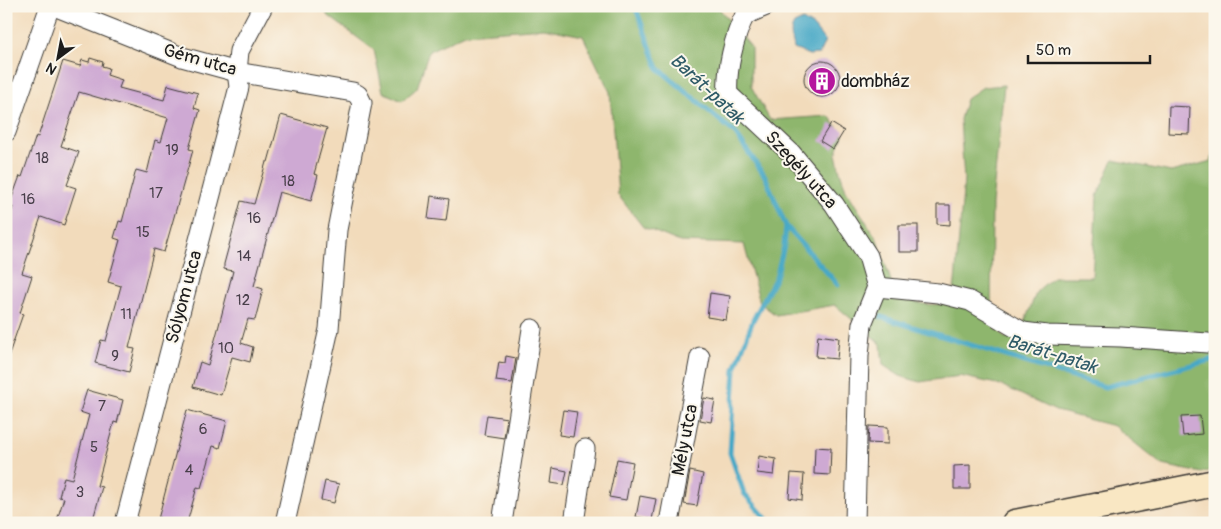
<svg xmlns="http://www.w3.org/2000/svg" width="1221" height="529" font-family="Pangolin,sans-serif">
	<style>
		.forest { fill: #8eb66d; stroke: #556944 }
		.water { fill: #47a8c6; stroke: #326271 }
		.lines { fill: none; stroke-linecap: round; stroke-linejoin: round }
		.stream { stroke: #47a8c6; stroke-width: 5 }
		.building { fill: #cea9d3 }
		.street-casing { stroke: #3c3934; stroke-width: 21 }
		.secondary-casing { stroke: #3c3934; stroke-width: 29 }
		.street { stroke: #fff; stroke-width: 19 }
		.secondary { stroke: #f9e7c3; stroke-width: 26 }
		.labels { text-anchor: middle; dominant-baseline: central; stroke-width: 4; stroke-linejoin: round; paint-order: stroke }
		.number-label { font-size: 15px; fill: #483f4a }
		.street-label { font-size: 18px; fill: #1c1c1c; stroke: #fbf7ec }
		.poi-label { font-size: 18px; fill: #1c1c1c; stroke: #fbf7ec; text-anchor: start }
		.water-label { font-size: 19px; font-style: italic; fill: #2f5b68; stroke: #fbf7ec }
	</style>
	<rect width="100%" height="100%" fill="#fbf7ec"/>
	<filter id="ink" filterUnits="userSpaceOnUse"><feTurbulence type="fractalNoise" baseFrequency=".02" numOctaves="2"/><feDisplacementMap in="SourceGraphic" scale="10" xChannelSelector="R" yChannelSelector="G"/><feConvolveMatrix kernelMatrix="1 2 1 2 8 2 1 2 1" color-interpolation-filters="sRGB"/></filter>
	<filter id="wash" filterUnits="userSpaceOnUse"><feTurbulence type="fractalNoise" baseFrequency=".0096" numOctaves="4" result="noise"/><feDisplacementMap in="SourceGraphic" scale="20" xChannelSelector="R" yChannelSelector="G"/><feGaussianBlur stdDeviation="1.12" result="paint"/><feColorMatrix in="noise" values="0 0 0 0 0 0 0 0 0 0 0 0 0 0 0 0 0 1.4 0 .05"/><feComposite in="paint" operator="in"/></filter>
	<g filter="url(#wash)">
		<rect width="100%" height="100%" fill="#f2dbbb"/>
		<path class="forest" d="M336 6H717L751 47V86L770 120 829 116 843 135 836 154 840 172 846 190 877 239 895 293C917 305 928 307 952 302L955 282 964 180 960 119 966 99 983 87 1004 85 992 204 991 323 1005 338 1022 328 1037 291 1053 277H1092L1097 196 1113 160 1171 172 1211 161 1215 145V469L1202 473 1162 465 1114 426 1056 411 1001 385 960 376 920 382 900 376 883 365 881 344 835 305 776 315 760 303 744 244 680 242 643 227 618 195 610 92 583 36 544 28 465 34 429 51 417 88 402 101 383 92 374 50 326 14Z"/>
		<path class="water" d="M803 20 814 27 825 41 819 54 809 55 794 49C793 39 788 34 794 24Z"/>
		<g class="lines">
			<g class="stream">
				<path d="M635 6 658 68 735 133 765 176 786 226 838 285"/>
				<path d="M881 317 1105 387 1215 359"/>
				<path d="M770 523 744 493 730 453 735 369 753 320 776 277 784 246 786 226"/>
			</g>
		</g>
		<g id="blocks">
			<g class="building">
				<path d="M90 58 103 62 102 66 109 68 107 75 122 80 119 88 164 100 168 85 198 93 194 108 200 110 189 149 193 150 164 252 154 249 129 348 135 349 129 372 95 363 101 340 106 341 121 286 108 282 120 240 114 238 119 221 122 222 136 170 147 173 155 140 161 142 168 118 79 92 61 146 79 152 67 185 76 188 64 225 41 217 22 273 32 276 20 313 23 314 8 357 6 356V266L11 252 6 250V229L13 207 9 206 20 176 22 177 36 136 38 137 63 61 80 66 82 60 89 62Z"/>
				<circle cx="822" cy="79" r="18"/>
				<path d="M1169 106 1190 107 1189 134 1168 133Z"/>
				<path d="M281 115 327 128 314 174 318 175 311 201 279 192 254 286 263 289 255 320 248 319 241 343 253 347 250 362 232 357 221 395 193 387 200 362 208 365 218 329 233 271 224 269V264L241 201 254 204 266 162H268Z"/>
				<path d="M831 123 844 131 833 149 820 141Z"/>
				<path d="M431 196 449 199 446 221 428 219Z"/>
				<path d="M937 205H950V225L937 224Z"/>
				<rect x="899" y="225" width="19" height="27"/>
				<path d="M710 293 730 296 726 320 707 317Z"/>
				<path d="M818 335 839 338 837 359 816 357Z"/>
				<path d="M506 356 516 358 512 383 496 381 499 362 505 363Z"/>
				<path d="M87 390 123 400 117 423 114 422 97 486 102 487 92 523H56L64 498 59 497 64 477 72 479 89 415 80 412Z"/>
				<path d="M704 398 715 400 711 422 700 420Z"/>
				<path d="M187 410 227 421 220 448 213 446 201 488 197 487 187 523H157Z"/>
				<path d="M563 410 577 412 573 437 559 435Z"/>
				<path d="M487 415 507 418 504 438 484 435Z"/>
				<path d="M1200 416 1202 434 1183 436 1181 417Z"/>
				<path d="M869 426 888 427V444L868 443Z"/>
				<path d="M815 447 831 448 830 475 814 474Z"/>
				<path d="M759 456 776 459 774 475 757 473Z"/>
				<path d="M617 459 633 462 626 500 609 497Z"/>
				<path d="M970 465V489H954V466Z"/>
				<path d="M553 468 567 471 564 485 551 483Z"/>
				<path d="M690 471 703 474 697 506 684 504Z"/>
				<path d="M791 473 804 474 802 500 789 498Z"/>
				<path d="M325 481 339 484 334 503 321 500Z"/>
				<path d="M640 496 656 499 652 520 636 517Z"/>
			</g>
		</g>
	</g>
	<g filter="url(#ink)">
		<use href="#blocks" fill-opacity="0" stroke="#3c3934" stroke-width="1"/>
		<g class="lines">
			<g class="street-casing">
				<g id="street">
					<path d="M54 6 182 57 237 72 353 92 358 95 362 103 337 230 329 329 285 523"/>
					<path d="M745 15C734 36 726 71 728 94L792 154 834 204 868 256 877 287"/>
					<path d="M745 15 766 6"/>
					<path d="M6 132 50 6"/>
					<path d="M877 287 938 293 970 301 1023 332 1047 335 1121 337 1208 343"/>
					<path d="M125 523 239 87 237 72 239 51 263 6"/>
					<path d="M502 523 532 329"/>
					<path d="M574 523 585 449"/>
					<path d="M669 523 700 357"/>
					<path d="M855 523 859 355 862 324 877 287"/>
				</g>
			</g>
			<g class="secondary-casing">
				<path id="secondary" d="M1015 523 1215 483"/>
			</g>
			<use href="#street" class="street"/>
			<use href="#secondary" class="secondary"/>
		</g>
	</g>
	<defs>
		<g id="building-disc" transform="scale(1.4375)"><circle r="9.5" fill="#b5179e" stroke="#fbf7ec"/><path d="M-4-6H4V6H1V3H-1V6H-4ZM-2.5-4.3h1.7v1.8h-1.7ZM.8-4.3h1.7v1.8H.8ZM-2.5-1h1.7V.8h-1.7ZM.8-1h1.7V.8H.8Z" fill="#fff"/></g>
	</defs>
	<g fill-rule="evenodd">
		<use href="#building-disc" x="822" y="81"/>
	</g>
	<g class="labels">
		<g class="number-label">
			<text x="172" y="150">19</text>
			<text x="42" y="158">18</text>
			<text x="288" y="181">18</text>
			<text x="156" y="193">17</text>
			<text x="28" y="199">16</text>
			<text x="254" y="218">16</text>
			<text x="143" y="232">15</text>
			<text x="244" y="256">14</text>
			<text x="243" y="300">12</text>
			<text x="126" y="314">11</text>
			<text x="226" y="348">10</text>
			<text x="115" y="356">9</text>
			<text x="102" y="406">7</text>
			<text x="203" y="429">6</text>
			<text x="94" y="447">5</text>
			<text x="189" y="470">4</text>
			<text x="80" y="492">3</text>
		</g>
		<g class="street-label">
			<text transform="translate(200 60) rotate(16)">Gém utca</text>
			<text transform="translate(801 170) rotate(48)">Szegély utca</text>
			<text transform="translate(184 297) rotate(-75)">Sólyom utca</text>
			<text transform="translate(685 440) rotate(-79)">Mély utca</text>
		</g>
		<g class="poi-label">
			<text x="841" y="81">dombház</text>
		</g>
		<g class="water-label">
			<text transform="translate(707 89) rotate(43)">Barát-patak</text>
			<text transform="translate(1052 354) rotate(17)">Barát-patak</text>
		</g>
	</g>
	<rect width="1221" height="529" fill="none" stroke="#fbf7ec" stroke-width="25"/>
	<g transform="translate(58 58) rotate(212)" stroke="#fbf7ec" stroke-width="4" paint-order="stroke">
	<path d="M0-4L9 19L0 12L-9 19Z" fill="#1c1c1c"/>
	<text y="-8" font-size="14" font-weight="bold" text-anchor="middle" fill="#1c1c1c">N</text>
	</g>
	<path d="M1028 55v8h122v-8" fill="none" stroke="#1c1c1c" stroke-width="2.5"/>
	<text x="1036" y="55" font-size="15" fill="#1c1c1c" stroke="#fbf7ec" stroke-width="4" paint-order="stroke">50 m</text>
</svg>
